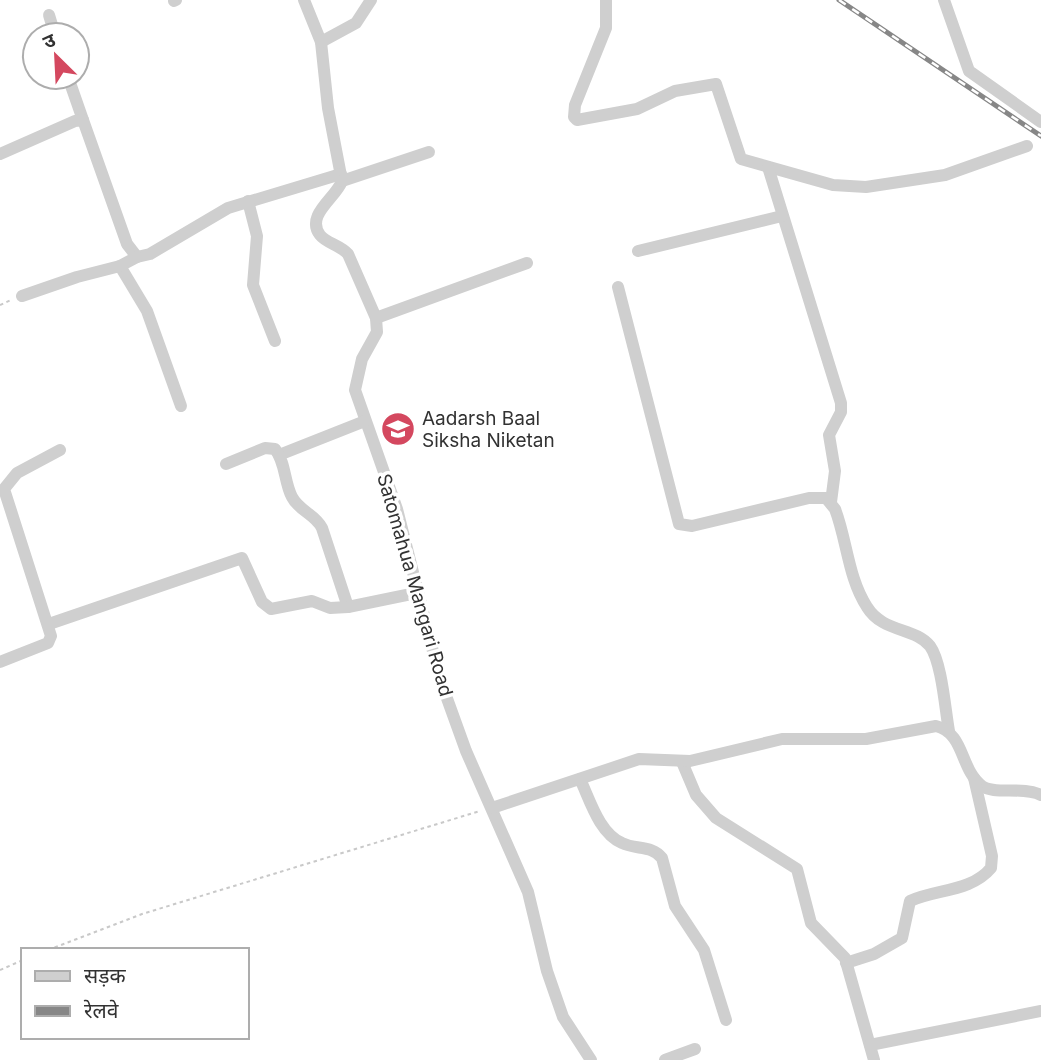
<svg xmlns="http://www.w3.org/2000/svg" width="1041" height="1060" font-family="Inter,'Noto Sans Devanagari',sans-serif">
	<style>
		.lines { fill: none; stroke-linecap: round; stroke-linejoin: round }
		.path { stroke: #c9c9c9; stroke-width: 2; stroke-dasharray: 3.5 3.5; stroke-linecap: butt }
		.minor { stroke: #cfcfcf; stroke-width: 12 }
		.rail-casing { stroke: #878787; stroke-width: 5 }
		.rail { stroke: #fff; stroke-width: 2.5; stroke-dasharray: 8; stroke-linecap: butt }
		.labels { text-anchor: middle; dominant-baseline: central; stroke-width: 7; stroke-linejoin: round; paint-order: stroke }
		.poi-label { font-size: 19px; fill: #323232; stroke: #fff; text-anchor: start }
		.street-label { font-size: 19px; fill: #323232; stroke: #fff }
	</style>
	<rect width="100%" height="100%" fill="#fff"/>
	<g class="lines">
		<g class="path">
			<path d="M0 305 11 300"/>
			<path d="M48 950 142 914 480 811"/>
			<path d="M0 970 23 960"/>
		</g>
		<g class="minor">
			<path d="M304 0 321 42 328 108 342 181C336 198 305 215 320 235 326 243 340 245 348 254L376 318 377 332 362 359 355 390 397 509 440 679 466 751 528 892 547 971 563 1017 591 1060"/>
			<path d="M606 0V28L575 105 574 117 577 120 637 109 675 91 716 84 741 159 833 185 866 187 945 175 1027 146"/>
			<path d="M944 0 969 71 1041 122"/>
			<path d="M174 1 176 0"/>
			<path d="M49 15 55 35"/>
			<path d="M321 42 356 23 371 0"/>
			<path d="M68 77 83 120"/>
			<path d="M0 154 75 121 83 120 127 244 137 257 150 254 228 208 341 174"/>
			<path d="M768 167 841 403V412L829 435 835 471 831 502"/>
			<path d="M342 181 429 152"/>
			<path d="M248 201 257 236 253 285 275 341"/>
			<path d="M638 251 782 216"/>
			<path d="M120 266 147 311 181 406"/>
			<path d="M618 287 679 524 692 526 809 498H826L835 509C847 540 848 578 867 607 883 633 915 627 930 646 942 663 945 709 949 731"/>
			<path d="M22 296 77 277 120 266 137 257"/>
			<path d="M376 318 527 263"/>
			<path d="M279 455 365 421"/>
			<path d="M226 464 265 448 275 449C286 463 284 482 292 497 299 511 315 514 322 528L348 607"/>
			<path d="M49 624 242 558 262 602 271 609 312 601 330 608 348 607 416 593"/>
			<path d="M0 662 48 643 51 636 4 489 17 473 60 450"/>
			<path d="M682 762 696 795 716 818 797 869 811 923 845 958 874 1060"/>
			<path d="M580 779C590 800 599 833 622 843 636 850 652 845 662 858L675 906 704 950 726 1020"/>
			<path d="M492 808 639 759 690 761 782 739H866L936 726C965 733 960 770 982 786 994 795 1022 786 1041 795"/>
			<path d="M846 963 874 954 902 938 910 901C936 889 971 892 991 868L992 856 974 778"/>
			<path d="M870 1045 1041 1011"/>
			<path d="M665 1060 695 1049"/>
		</g>
		<g class="rail-casing">
			<path id="rail" d="M839 0 1041 136"/>
		</g>
		<use href="#rail" class="rail"/>
	</g>
	<defs>
		<g id="school-disc" transform="scale(1.75)"><circle r="9.5" fill="#d4485f" stroke="#fff"/><path d="M0-5L7-2L0 1L-7-2ZM-4 1L0 2.5L4 1V4Q0 6-4 4Z" fill="#fff"/></g>
	</defs>
	<g fill-rule="evenodd">
		<use href="#school-disc" x="398" y="429"/>
	</g>
	<g class="labels">
		<g class="poi-label">
			<text x="422" y="418">Aadarsh Baal<tspan x="422" dy="22">Siksha Niketan</tspan></text>
		</g>
		<g class="street-label">
			<text transform="translate(415 585) rotate(74)">Satomahua Mangari Road</text>
		</g>
	</g>
	<rect x="21" y="948" width="228" height="91" fill="#ffffff" stroke="#adadad" stroke-width="2"/>
	<rect x="35" y="971" width="35" height="10" fill="#cfcfcf" stroke="#adadad" stroke-width="2"/>
	<text x="84" y="983" font-size="21" fill="#323232">सड़क</text>
	<rect x="35" y="1006" width="35" height="10" fill="#878787" stroke="#adadad" stroke-width="2"/>
	<text x="84" y="1018" font-size="21" fill="#323232">रेलवे</text>
	<g transform="translate(56 56) rotate(336)"><circle r="33" fill="#ffffff" stroke="#adadad" stroke-width="2"/>
	<path d="M0-5L12 26L0 18L-12 26Z" fill="#d4485f"/>
	<text y="-10" font-size="19" font-weight="bold" text-anchor="middle" fill="#323232">उ</text>
	</g>
</svg>
